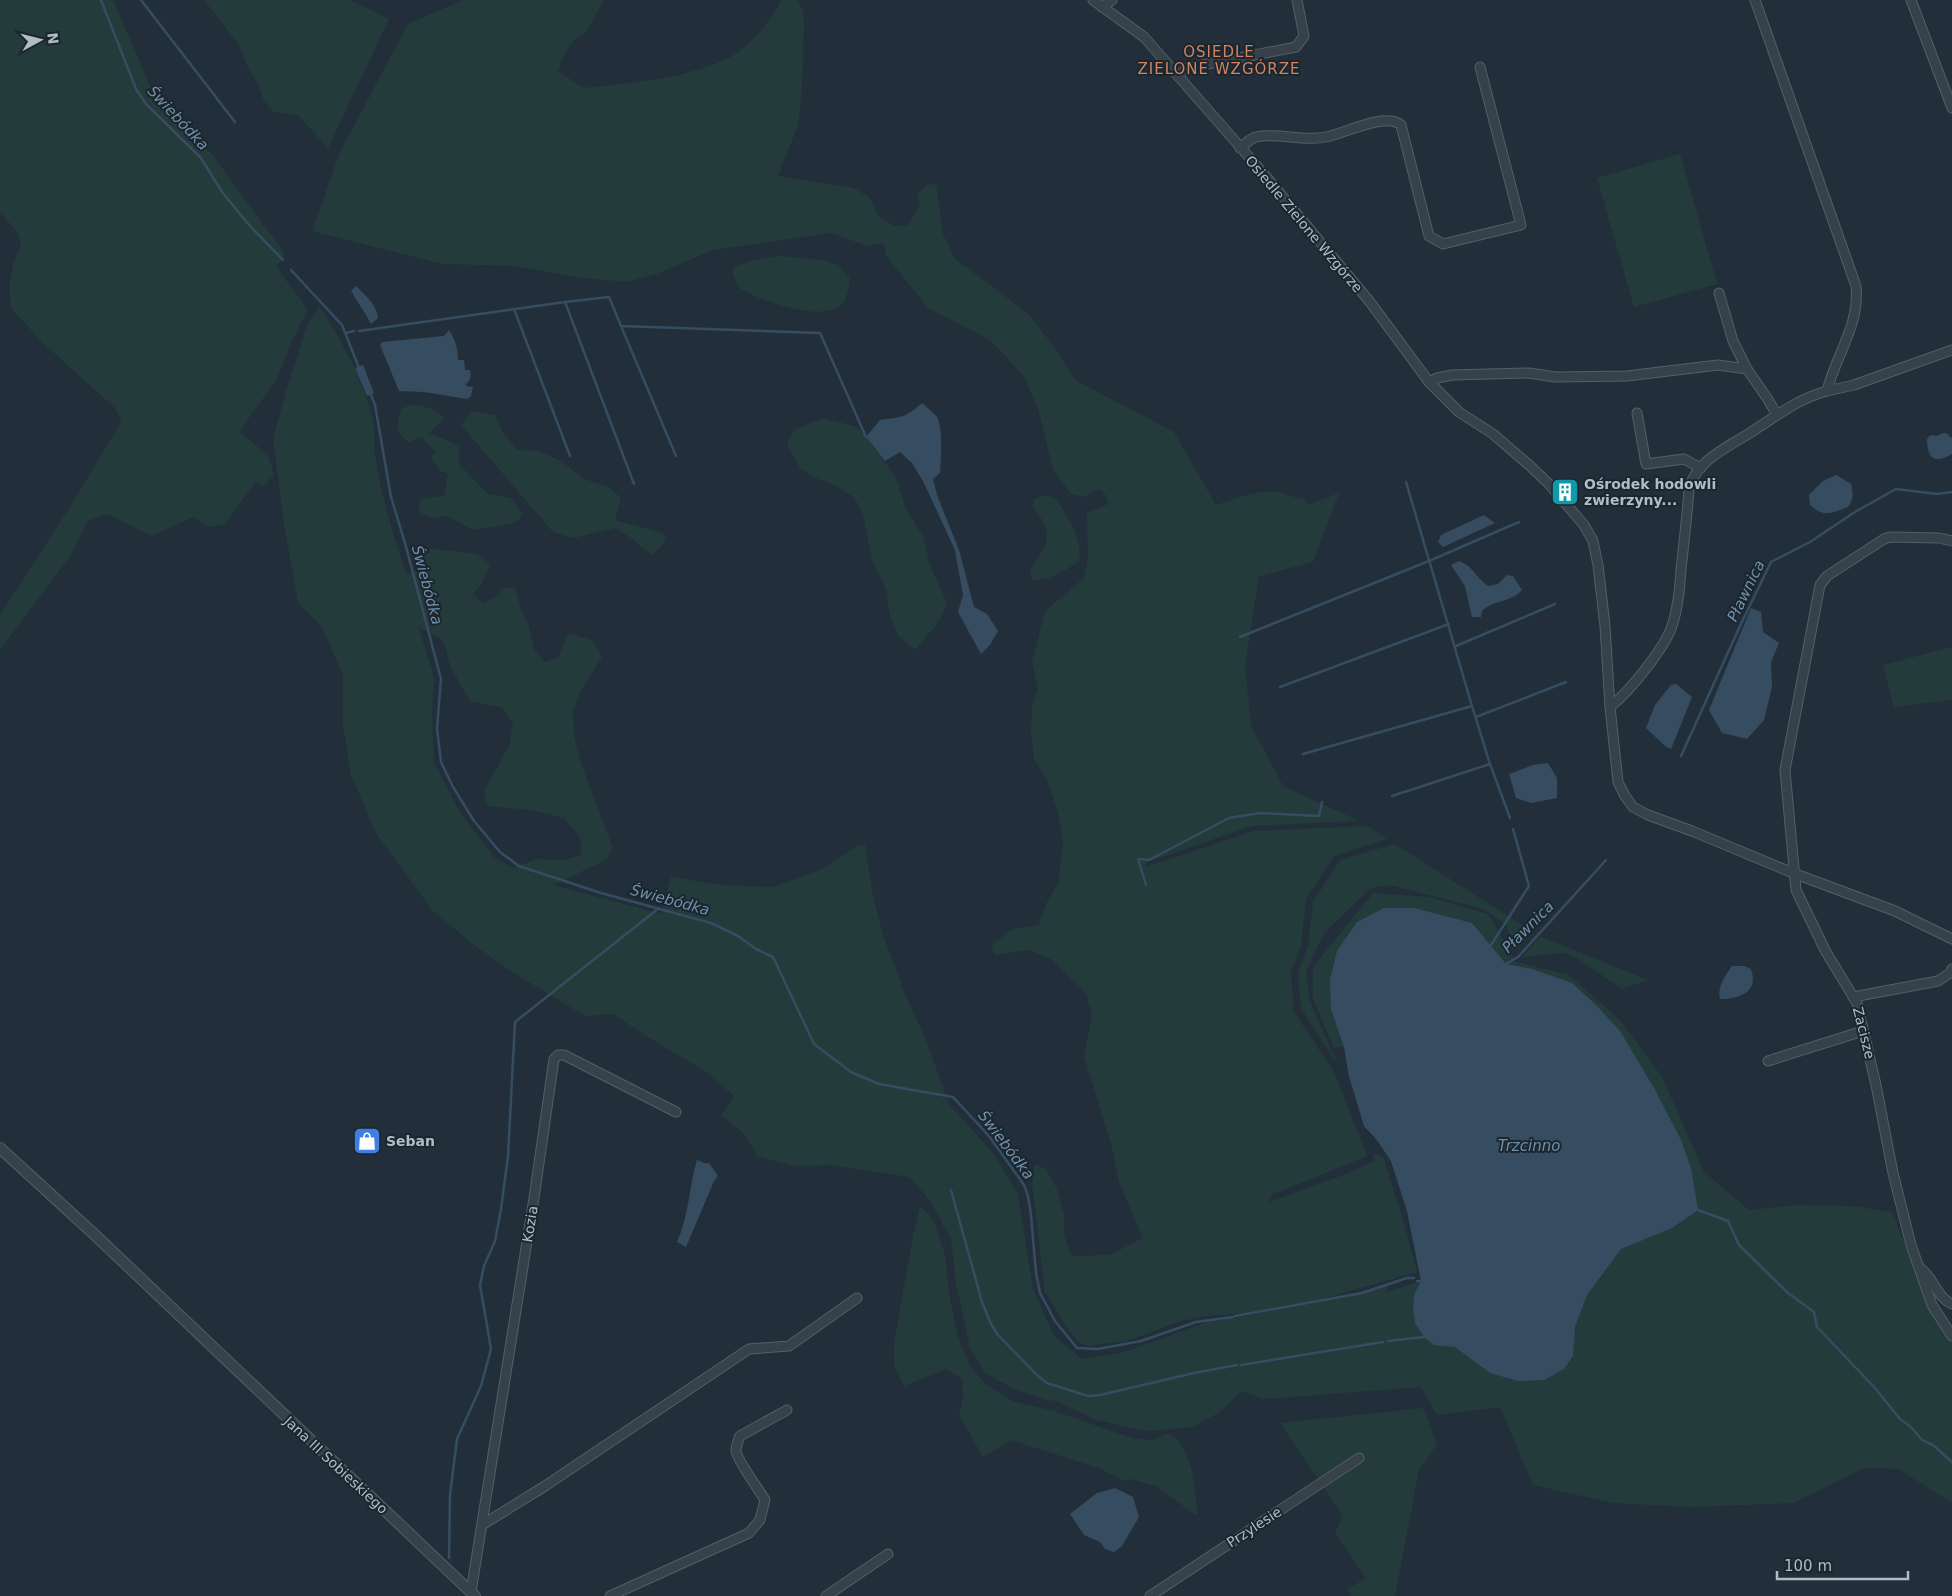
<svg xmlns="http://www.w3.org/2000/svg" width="1952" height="1596" font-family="'DejaVu Sans',sans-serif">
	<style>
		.green { fill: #243b3b; fill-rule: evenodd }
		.water { fill: #364d61 }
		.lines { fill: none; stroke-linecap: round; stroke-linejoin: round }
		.stream { stroke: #364d61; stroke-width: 2.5 }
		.minor-casing { stroke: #545f68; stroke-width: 11 }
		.tertiary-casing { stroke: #545f68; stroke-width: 12 }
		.minor { stroke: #36414a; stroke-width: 9 }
		.tertiary { stroke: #36414a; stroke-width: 10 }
		.labels { text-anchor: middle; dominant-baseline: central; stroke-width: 4; stroke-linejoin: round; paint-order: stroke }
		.street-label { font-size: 14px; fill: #b1bcc6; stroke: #1b262f }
		.poi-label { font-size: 14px; font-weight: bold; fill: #b1bcc6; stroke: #1b262f; text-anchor: start }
		.neighbourhood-label { font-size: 15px; letter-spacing: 1px; fill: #d18461; stroke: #1b262f }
		.water-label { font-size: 15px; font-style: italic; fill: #7190aa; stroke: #1b262f }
	</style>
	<rect width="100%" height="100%" fill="#222f3a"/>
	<g class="green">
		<path d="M0 0H113L156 99 212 154 285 254 276 267 302 301 307 311 292 341 276 381 248 419 240 433 258 447 269 458 274 475 263 487 256 482 225 524 209 527 194 517 151 536 107 514 88 521 70 556 0 650V615L70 507 122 421 114 407 43 343 11 308 9 285 13 265 21 245 17 231 0 213Z"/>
		<path d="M204 0H350L389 19 328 148 298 115 274 112 264 101 258 84 246 64 240 46Z"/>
		<path d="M463 0H604L586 32 574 40 564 54 558 71 583 88C632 83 682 79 727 59 748 49 771 21 781 0H798L803 12 804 24 802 86 798 125 778 176 853 188 869 197 878 215 894 226 908 225 920 205 917 194 927 185 936 184 943 234 955 259 992 286 1030 316 1055 348 1075 380 1174 432 1216 505C1236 499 1259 488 1281 493 1289 495 1295 498 1303 499L1308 505 1339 493 1313 562 1259 576 1245 666 1251 725 1283 786 1359 821 1252 826 1147 862 1146 867 1253 831 1367 826 1387 839 1334 856 1306 899 1301 946 1291 972 1294 1012 1334 1072 1367 1156 1271 1195 1269 1202 1343 1175 1375 1161 1373 1154 1383 1156 1404 1223 1417 1272 1314 1301 1245 1313 1205 1316 1181 1321 1127 1341 1088 1346 1079 1342 1067 1328 1045 1292 1032 1184 1035 1164 1046 1169 1057 1189 1064 1215V1235L1072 1256 1110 1255 1143 1238 1119 1182 1112 1147 1084 1056 1092 1015 1086 993 1051 959 1029 950 995 955 991 946 1011 930 1039 925 1046 904 1058 883 1063 843 1058 812 1047 780 1034 759 1031 731 1032 708 1038 687 1032 662 1045 611 1084 578 1088 559 1087 513 1108 504 1105 494 1099 489 1085 497 1071 494 1053 470 1038 408 1024 377 999 349 988 339 928 308 886 256 884 243 868 246 831 233 713 250 659 273 627 282 576 277 515 266 442 264 312 231 340 152 408 24Z"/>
		<path d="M1680 154 1717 284 1634 307 1597 178Z"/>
		<path d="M780 256 823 260 838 265 850 279C848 287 848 299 842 304 821 324 760 300 739 288L733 275 734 267 754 260Z"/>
		<path d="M319 306C342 340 360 375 372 415 376 430 373 446 376 461 382 500 395 538 406 575L421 567 417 547 477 554 490 565 482 583 473 594 484 604 499 594 506 587 515 588 523 615 529 626 534 650 545 662 558 657 569 633 593 641 602 657 579 694 573 711 574 735 579 758 613 848 606 860 553 885 661 914 671 877 721 885 773 887 824 868 855 847 865 845 873 896 884 938 906 997 925 1037 949 1104 993 1153 1018 1194 1033 1289 1054 1336 1082 1359 1125 1352 1216 1319 1235 1318 1388 1286 1386 1292 1421 1281 1407 1211 1376 1101 1396 1181 1391 1161 1377 1140 1364 1126 1349 1076 1344 1047 1334 1048 1313 999V967L1373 893 1428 897 1488 914 1516 962 1569 975 1619 1019 1662 1077 1704 1172 1749 1210 1796 1205 1852 1206 1892 1212 1931 1309 1952 1338V1503L1899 1469 1864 1468 1793 1503 1691 1507 1613 1503 1533 1485 1500 1407 1437 1415 1421 1387 1263 1399 1241 1391 1220 1412 1193 1427 1147 1431 1096 1420 1056 1401 1046 1400 1014 1389 985 1373 970 1348 956 1283 951 1239 931 1202 910 1177 829 1165 793 1166 757 1156C748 1135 740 1129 721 1116L734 1096 705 1071 648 1037 613 1014 585 1016 512 972 474 945 432 910 376 833 351 775 343 724V675L322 627 298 603 284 524 273 439 286 391 307 326ZM419 628 439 638 446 648 450 666 470 701 503 708 513 724 509 746 484 791 487 806 531 810 564 818 580 837 582 855 563 860 537 859 513 868 494 857 458 809 434 762 432 715 434 678Z"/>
		<path d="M413 404C425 407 438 408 444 419L429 433C440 438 449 440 459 447V464L488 494 511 498 522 513 520 518 512 524 473 530 447 516 433 518 419 512 420 499 444 496 448 474 441 471 431 459 435 452 422 437 409 442C393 432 397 424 401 409Z"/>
		<path d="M472 411 495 415 504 434 518 450 539 451 561 461 584 479 609 487 621 498 615 520 662 533 666 538 664 543 652 555 641 547 633 539 615 528 574 538 553 532 461 425Z"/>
		<path d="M823 418 858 427 896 477 905 507 923 537 930 565 947 603C941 624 928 632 916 650L898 636 889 611 887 592 872 559 863 514 854 497 831 483 815 478 800 468 787 444 795 429Z"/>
		<path d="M1041 496 1053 497C1066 511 1084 542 1079 561 1063 572 1051 580 1032 580L1030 569C1039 556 1052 542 1045 525 1040 514 1033 514 1033 500Z"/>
		<path d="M1952 647V700L1894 707 1883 665Z"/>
		<path d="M1395 844 1533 932 1515 951 1506 924 1483 909 1390 885 1371 888 1324 933 1306 972 1310 1002 1340 1069 1301 1008 1298 973 1308 946 1313 902 1340 860Z"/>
		<path d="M1540 936 1648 980 1622 989 1577 958 1565 953 1522 957Z"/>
		<path d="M920 1206 934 1221 945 1255 950 1299 959 1340 969 1364 983 1382 1012 1401 1054 1411 1135 1439 1153 1440 1168 1433C1172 1436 1178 1439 1180 1443 1193 1460 1197 1496 1197 1516L1156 1486 1131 1479 1124 1481 1101 1469 1011 1440 983 1457 959 1415 963 1398 962 1379 946 1369 904 1386 894 1366V1343L913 1236Z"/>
		<path d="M1423 1408 1437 1444 1419 1470 1395 1596H1351L1347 1590 1366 1578 1335 1533 1343 1516 1280 1423Z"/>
	</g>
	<g class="water">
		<path d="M356 286C365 295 377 305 378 318L371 324C365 312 358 303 351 291Z"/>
		<path d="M449 330C455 339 458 349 458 360H464L465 370H470C472 378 470 380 465 385L469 387 473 386 471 396 467 399 424 392 399 391 380 345 382 342 444 336Z"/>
		<path d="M363 365 374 393 367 396 355 368Z"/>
		<path d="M922 403C927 407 933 412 937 417 943 426 941 461 940 473L933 479 937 495 959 550 974 607 987 614 998 631 990 645 981 654 958 612 963 595 955 550 923 481 912 463 900 452 885 461 866 437 880 420C902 417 905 418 922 403Z"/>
		<path d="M1943 433H1946L1952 438V454C1935 464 1927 459 1927 439L1931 435 1937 436Z"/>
		<path d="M1836 475 1851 484C1853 493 1854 499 1848 507 1832 513 1824 518 1810 505L1809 495 1823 481Z"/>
		<path d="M1484 515 1495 523 1443 547 1438 542 1441 535Z"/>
		<path d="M1459 561C1472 565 1476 578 1488 586L1498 584 1507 575 1513 576 1522 590C1510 603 1495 599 1482 611L1481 617H1472L1465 586 1451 565Z"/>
		<path d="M1751 608 1761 612 1763 632 1779 643 1771 662 1772 687 1764 720 1747 739 1722 733 1709 710Z"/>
		<path d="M1676 684 1692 697 1671 749 1665 746 1646 728 1655 705 1671 685Z"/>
		<path d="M1548 763 1557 778V798L1531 803 1516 798 1509 774 1533 765Z"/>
		<path d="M1384 908H1414L1472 923 1506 964 1532 969 1572 983 1596 1005 1620 1031 1654 1088 1681 1140 1691 1168 1698 1210 1672 1228 1621 1249 1587 1295 1575 1327 1573 1356 1564 1369 1544 1380 1518 1381 1490 1373 1455 1347 1434 1345 1424 1337 1415 1323 1413 1307 1414 1295 1421 1281 1407 1211 1391 1161 1377 1140 1364 1126 1349 1076 1344 1047 1331 1009 1330 980 1337 951 1357 922Z"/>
		<path d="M1732 966H1744L1751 969C1759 992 1740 999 1720 999 1717 987 1725 976 1732 966Z"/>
		<path d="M697 1160 704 1163H709L718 1176 714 1181 686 1247 677 1242C689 1216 689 1187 697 1160Z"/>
		<path d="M1115 1488 1133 1497 1139 1517 1122 1546 1114 1552 1105 1549 1100 1542 1084 1535 1070 1514 1097 1493Z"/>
	</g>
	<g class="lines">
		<g class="stream">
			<path d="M101 0 136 89 146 104 201 158 222 192 250 226 283 260"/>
			<path d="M141 0 235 122"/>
			<path d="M291 270 342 325 359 368"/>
			<path d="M565 302 634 484"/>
			<path d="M514 309 570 456"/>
			<path d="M621 326 676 456"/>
			<path d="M359 331 565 302 609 297 621 326 820 333 866 437"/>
			<path d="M346 333 354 331"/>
			<path d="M370 393 375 405 391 497 405 543 441 679 437 729 441 762 453 787 474 821 500 852 519 866 601 893 711 923 738 936 756 949 773 957 814 1044 851 1072 879 1084 953 1097 989 1136 1024 1185 1028 1196 1031 1215 1036 1273 1040 1293 1055 1321 1077 1348 1098 1349 1141 1341 1196 1322 1233 1317"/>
			<path d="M1406 482 1472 706 1490 764 1510 818"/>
			<path d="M1240 637 1429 561 1519 522"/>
			<path d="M1456 646 1555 604"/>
			<path d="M1280 687 1449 624"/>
			<path d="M1476 717 1566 682"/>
			<path d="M1303 754 1472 706"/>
			<path d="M1681 756 1740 626 1771 562 1810 542 1855 512 1896 489 1937 494 1952 492"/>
			<path d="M1392 796 1490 764"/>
			<path d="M1146 885 1138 859 1149 860 1229 818 1260 813 1319 816 1322 802"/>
			<path d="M1491 945 1529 886 1513 829"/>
			<path d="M1506 964 1518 957 1606 860"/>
			<path d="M951 1190 982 1302 991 1324 998 1335 1037 1375 1047 1383 1088 1396 1100 1395 1194 1373 1237 1365"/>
			<path d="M1698 1210 1728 1221 1739 1245 1788 1293 1814 1312 1817 1327 1875 1388 1900 1419 1911 1427 1922 1440 1933 1445 1952 1462"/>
			<path d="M1417 1281H1421"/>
			<path d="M1235 1316 1362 1293 1407 1278H1414"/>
			<path d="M1388 1341 1424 1337"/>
			<path d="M1241 1365 1383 1342"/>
			<path d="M449 1558 450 1495 457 1439 481 1386 491 1349 480 1285 484 1266 495 1241 501 1209 508 1156 515 1022 659 908"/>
		</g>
		<g class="minor-casing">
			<g id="minor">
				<path d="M1093 0 1144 37 1263 173 1370 302 1429 382 1459 412 1493 434 1529 465 1548 483 1584 525 1593 541 1598 565 1605 626 1610 707"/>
				<path d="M1755 0 1856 286C1860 325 1836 355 1827 391 1800 398 1779 414 1756 429 1733 445 1695 459 1689 490 1687 516 1684 543 1681 569 1680 588 1678 608 1672 626 1664 649 1630 691 1610 707L1618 782 1625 796 1633 807 1648 815 1692 831 1793 873 1895 911 1952 939"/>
				<path d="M1911 0 1952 108"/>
				<path d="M1102 7 1112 0"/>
				<path d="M1178 76 1187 68 1296 47 1304 36 1297 0"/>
				<path d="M1240 148C1245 144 1251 138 1256 137 1277 132 1303 142 1326 137 1346 133 1385 112 1401 125L1429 236 1443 244 1521 225 1480 67"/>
				<path d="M1719 293 1733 341 1747 369"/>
				<path d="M1429 382 1437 378 1452 375 1529 373 1555 377 1627 376 1718 365 1747 369 1767 398 1777 415"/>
				<path d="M1827 391 1854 385 1952 350"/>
				<path d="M1637 413 1646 464 1684 459 1701 468"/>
				<path d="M1952 541 1939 538 1890 537 1884 539 1827 576 1820 585 1785 770 1796 890 1826 952 1857 1003 1876 1085 1893 1173 1911 1245 1932 1305 1952 1336"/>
				<path d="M1853 997 1938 981 1950 973 1952 969"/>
				<path d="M1768 1061 1863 1031"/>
				<path d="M1919 1267C1934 1277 1936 1297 1952 1304"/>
				<path d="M482 1525 545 1486 749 1349 789 1346 857 1298"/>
				<path d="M471 1592 534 1198 554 1059 558 1055H564L676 1112"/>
				<path d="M610 1596 749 1533 760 1520 765 1500C759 1490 737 1460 736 1451 736 1446 738 1441 740 1436L787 1410"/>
				<path d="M826 1596 888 1554"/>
				<path d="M1150 1596 1359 1458"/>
			</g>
		</g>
		<g class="tertiary-casing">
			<path id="tertiary" d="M0 1148 95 1235 475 1596"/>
		</g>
		<use href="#minor" class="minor"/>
		<use href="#tertiary" class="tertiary"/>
	</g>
	<defs>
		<g id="building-square" transform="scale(1.4375)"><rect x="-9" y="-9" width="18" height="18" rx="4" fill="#0f9aa8" stroke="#1b262f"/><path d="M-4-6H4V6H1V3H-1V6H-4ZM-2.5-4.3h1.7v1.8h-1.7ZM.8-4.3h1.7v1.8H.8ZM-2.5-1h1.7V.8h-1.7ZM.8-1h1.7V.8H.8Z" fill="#fff"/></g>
		<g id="shop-square" transform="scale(1.4375)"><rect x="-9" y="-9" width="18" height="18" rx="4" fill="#3f7fe0" stroke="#1b262f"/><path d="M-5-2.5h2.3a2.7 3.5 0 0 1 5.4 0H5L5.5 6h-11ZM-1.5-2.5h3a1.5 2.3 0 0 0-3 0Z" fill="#fff"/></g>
	</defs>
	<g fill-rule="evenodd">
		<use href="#building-square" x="1565" y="492"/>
		<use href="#shop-square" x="367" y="1141"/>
	</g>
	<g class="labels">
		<g class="street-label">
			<text transform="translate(1304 224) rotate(50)">Osiedle Zielone Wzgórze</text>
			<text transform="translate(1864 1033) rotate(76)">Zacisze</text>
			<text transform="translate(530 1224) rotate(-81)">Kozia</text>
			<text transform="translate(336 1465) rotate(43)">Jana III Sobieskiego</text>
			<text transform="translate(1254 1527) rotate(-33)">Przylesie</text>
		</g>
		<g class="poi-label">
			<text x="1584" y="484">Ośrodek hodowli<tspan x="1584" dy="16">zwierzyny...</tspan></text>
			<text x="386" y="1141">Seban</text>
		</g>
		<g class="neighbourhood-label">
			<text x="1219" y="52">OSIEDLE<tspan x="1219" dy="17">ZIELONE WZGÓRZE</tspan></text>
		</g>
		<g class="water-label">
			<text transform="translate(178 118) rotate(47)">Świebódka</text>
			<text transform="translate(427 585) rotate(75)">Świebódka</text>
			<text transform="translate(1746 591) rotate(-64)">Pławnica</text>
			<text transform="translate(670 900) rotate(15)">Świebódka</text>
			<text transform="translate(1528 927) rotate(-45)">Pławnica</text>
			<text transform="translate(1006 1145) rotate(53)">Świebódka</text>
			<text x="1529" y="1146">Trzcinno</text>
		</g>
	</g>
	<g transform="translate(40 40) rotate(83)" stroke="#1b262f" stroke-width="4" paint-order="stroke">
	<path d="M0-4L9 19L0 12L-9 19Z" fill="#b1bcc6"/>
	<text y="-8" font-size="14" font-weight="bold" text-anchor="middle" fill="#b1bcc6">N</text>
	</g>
	<path d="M1777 1571v8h131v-8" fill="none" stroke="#b1bcc6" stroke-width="2.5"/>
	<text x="1784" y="1571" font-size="15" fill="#b1bcc6" stroke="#1b262f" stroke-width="4" paint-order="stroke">100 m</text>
</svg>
